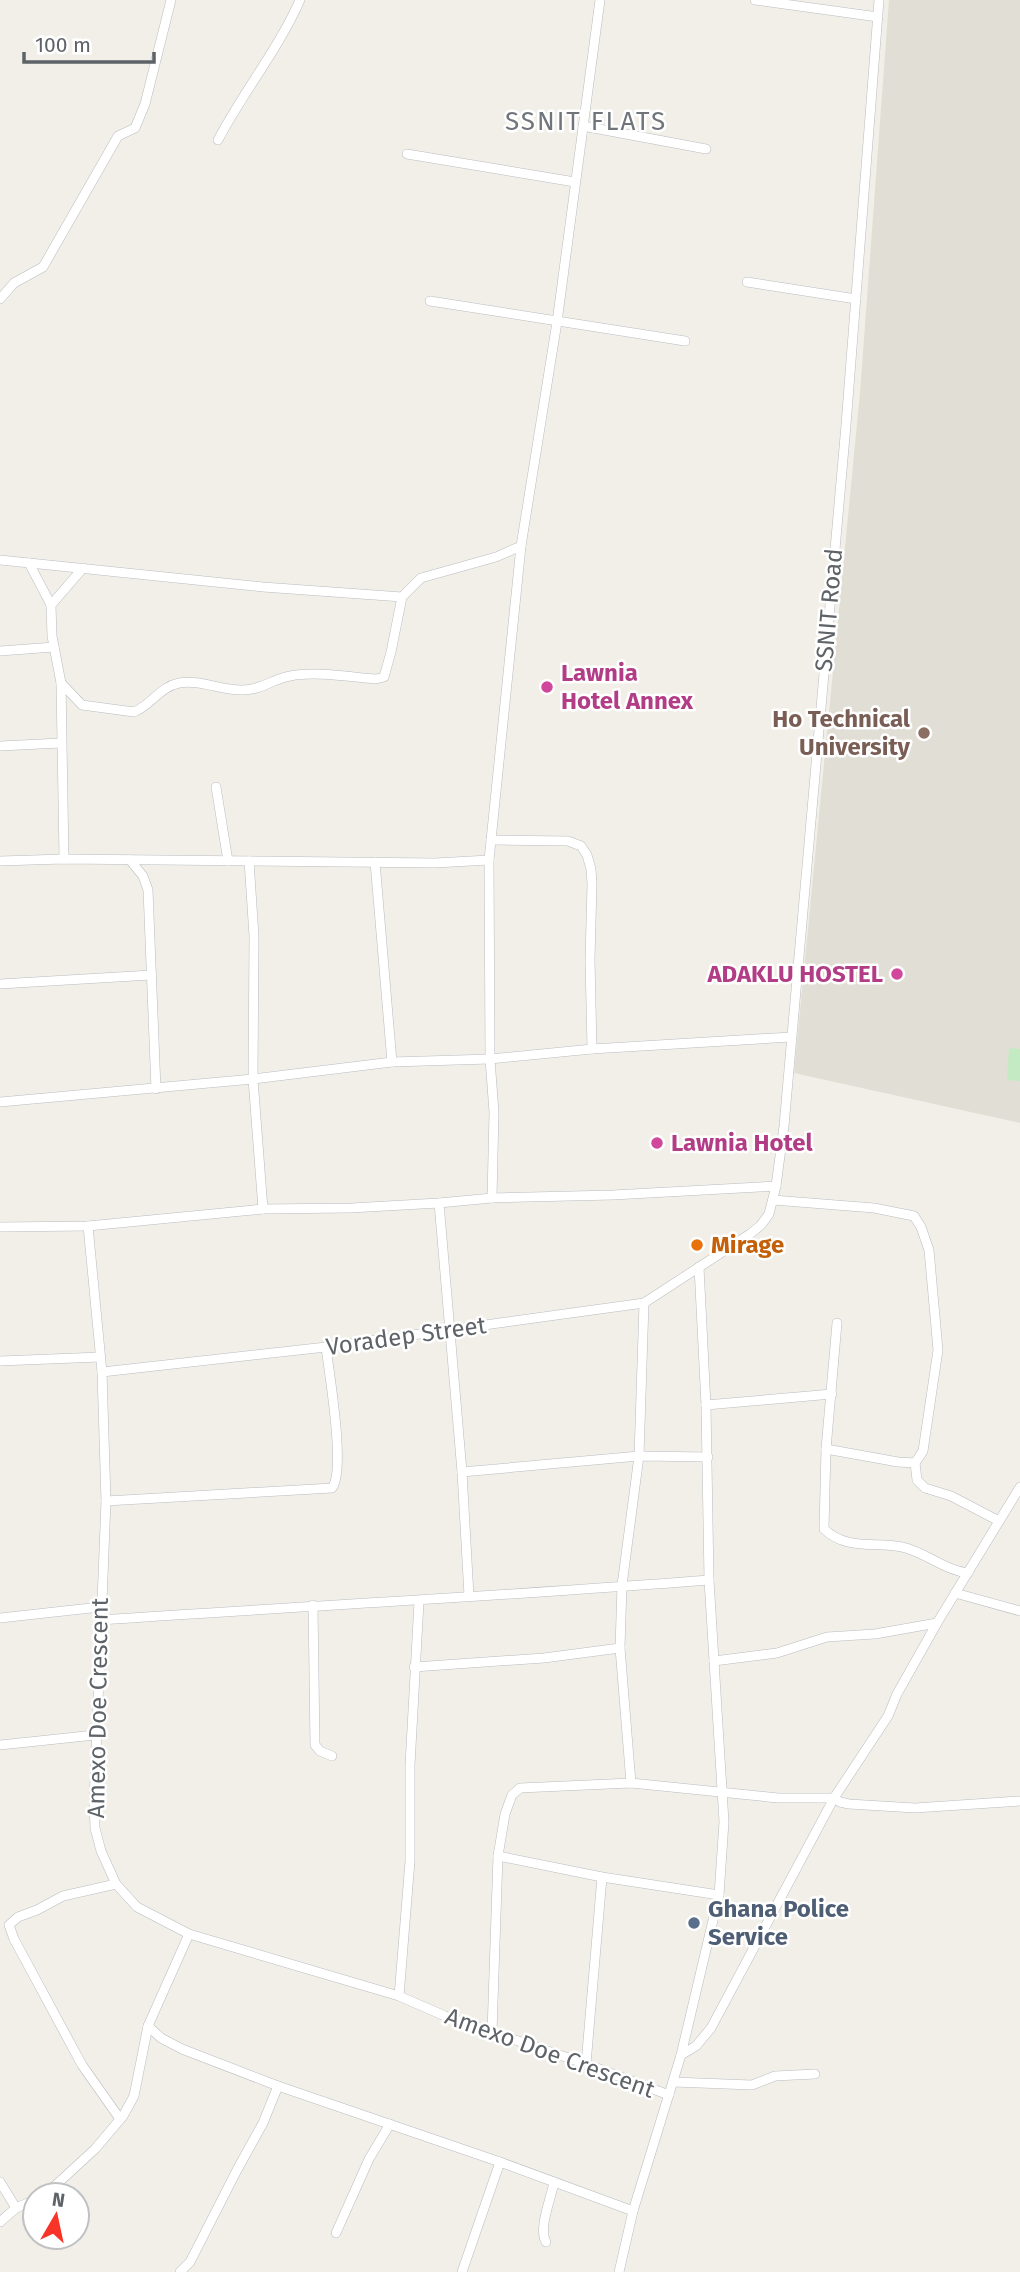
<svg xmlns="http://www.w3.org/2000/svg" width="1020" height="2272" font-family="'Fira Sans',sans-serif">
	<style>
		.education { fill: #e1ded5 }
		.green { fill: #c3eac2 }
		.lines { fill: none; stroke-linecap: round; stroke-linejoin: round }
		.minor-casing { stroke: #b9bcc1; stroke-width: 10 }
		.minor { stroke: #fff; stroke-width: 9 }
		.hotel-dot { fill: #d1479c; stroke: #fff; stroke-width: 2.5 }
		.education-dot { fill: #8d6e63; stroke: #fff; stroke-width: 2.5 }
		.food-dot { fill: #e8710a; stroke: #fff; stroke-width: 2.5 }
		.service-dot { fill: #5c6f8a; stroke: #fff; stroke-width: 2.5 }
		.labels { text-anchor: middle; dominant-baseline: central; stroke-width: 5; stroke-linejoin: round; paint-order: stroke }
		.street-label { font-size: 24px; fill: #5e6368; stroke: #fff }
		.hotel-label { font-size: 24px; font-weight: bold; fill: #b23c85; stroke: #fff; text-anchor: start }
		.education-label { font-size: 24px; font-weight: bold; fill: #785e54; stroke: #fff; text-anchor: end }
		.food-label { font-size: 24px; font-weight: bold; fill: #c56008; stroke: #fff; text-anchor: start }
		.service-label { font-size: 24px; font-weight: bold; fill: #4e5e75; stroke: #fff; text-anchor: start }
		.neighbourhood-label { font-size: 26px; letter-spacing: 2px; fill: #6f757a; stroke: #fff }
	</style>
	<rect width="100%" height="100%" fill="#f1efe7"/>
	<path class="education" d="M889 0H1020V1123L794 1073 860 393Z"/>
	<path class="green" d="M1009 1048 1020 1049V1081L1007 1080Z"/>
	<g class="lines">
		<g class="minor-casing">
			<g id="minor">
				<path d="M755 0 878 17"/>
				<path d="M583 126 706 149"/>
				<path d="M218 140C243 92 278 50 300 0"/>
				<path d="M407 154 575 182"/>
				<path d="M747 282 856 299"/>
				<path d="M0 299 14 283 43 267 118 136 135 128 145 104 171 0"/>
				<path d="M430 301 685 341"/>
				<path d="M0 560 263 587 402 597"/>
				<path d="M29 563 51 605"/>
				<path d="M0 651 54 647"/>
				<path d="M61 683 82 705 134 712C151 705 160 687 179 683 200 679 222 691 243 690 261 690 273 679 290 676 315 671 350 677 376 679L384 677 391 652 402 597 421 578 496 557 521 546"/>
				<path d="M0 746 61 743"/>
				<path d="M216 787 228 861"/>
				<path d="M491 840 568 841 581 846 587 855 591 869 592 884 590 960 592 1049"/>
				<path d="M64 859 61 683 52 636 51 605 83 568"/>
				<path d="M130 860 143 876 148 890 156 1089"/>
				<path d="M0 861 64 859 435 863 489 860"/>
				<path d="M375 862 392 1062"/>
				<path d="M0 984 151 975"/>
				<path d="M0 1102 253 1079 254 936 249 861"/>
				<path d="M492 1198 494 1112 490 1059 489 860 521 546 557 322 600 0"/>
				<path d="M773 1200 874 1208 914 1216 921 1227 929 1250 938 1350 923 1451 915 1463"/>
				<path d="M439 1203 462 1472 469 1596"/>
				<path d="M263 1209 253 1079 392 1062 490 1059 592 1049 791 1037"/>
				<path d="M88 1226 102 1372 106 1501 94 1802 95 1828 101 1851 116 1884 137 1907 189 1934 399 1996 445 2016 586 2064 669 2095"/>
				<path d="M0 1227 88 1226 263 1209 351 1208 439 1203 492 1198 613 1195 776 1186"/>
				<path d="M837 1323 826 1449 824 1529C845 1550 875 1542 902 1547 925 1552 944 1570 968 1573"/>
				<path d="M0 1361 100 1357"/>
				<path d="M102 1372 326 1347 644 1303 750 1234 761 1225 769 1214 776 1186 784 1126 846 425 879 0"/>
				<path d="M706 1405 832 1394"/>
				<path d="M826 1449 898 1462 915 1463 917 1480 925 1488 951 1496 999 1521"/>
				<path d="M462 1472 639 1456 708 1457"/>
				<path d="M106 1501 332 1488C346 1470 329 1373 326 1347"/>
				<path d="M955 1593 1020 1611"/>
				<path d="M313 1605 315 1745 320 1751 332 1756"/>
				<path d="M0 1618 100 1607"/>
				<path d="M100 1620C303 1606 506 1596 709 1580"/>
				<path d="M714 1661 777 1653 827 1637 875 1634 937 1623"/>
				<path d="M414 1667 544 1658 620 1648"/>
				<path d="M0 1745 95 1735"/>
				<path d="M631 1783 620 1648 622 1585 639 1456 644 1303"/>
				<path d="M498 1856 602 1877 719 1895"/>
				<path d="M116 1884 63 1896 37 1910 18 1917 9 1925 14 1939 82 2065 120 2119"/>
				<path d="M399 1996 410 1861V1765L419 1602"/>
				<path d="M148 2026 161 2038 182 2049 278 2086 500 2162 633 2211"/>
				<path d="M492 2032 498 1856 505 1814 512 1795 520 1788 631 1783 778 1798H834L840 1802 849 1804 915 1808 1020 1801"/>
				<path d="M681 2055 696 2046 711 2028 834 1798 888 1716 897 1694 937 1623 1020 1487"/>
				<path d="M586 2064 602 1877"/>
				<path d="M673 2082 752 2085 775 2076 815 2074"/>
				<path d="M0 2182 16 2208"/>
				<path d="M45 2195 95 2149 123 2116 134 2096 148 2026 189 1934"/>
				<path d="M0 2222 16 2208 35 2200"/>
				<path d="M336 2233 369 2159 390 2124"/>
				<path d="M546 2242C538 2228 551 2199 554 2182"/>
				<path d="M180 2272 190 2262 237 2170 263 2123 278 2086"/>
				<path d="M462 2272 500 2162"/>
				<path d="M619 2272 633 2211 681 2055 719 1895 724 1822 709 1580 706 1405 699 1267"/>
			</g>
		</g>
		<use href="#minor" class="minor"/>
	</g>
	<g class="hotel-dot">
		<circle cx="547" cy="687" r="7"/>
		<circle cx="897" cy="974" r="7"/>
		<circle cx="657" cy="1143" r="7"/>
	</g>
	<circle class="education-dot" cx="924" cy="733" r="7"/>
	<circle class="food-dot" cx="697" cy="1245" r="7"/>
	<circle class="service-dot" cx="694" cy="1923" r="7"/>
	<g class="labels">
		<g class="street-label">
			<text transform="translate(829 610) rotate(-85)">SSNIT Road</text>
			<text transform="translate(406 1336) rotate(-8)">Voradep Street</text>
			<text transform="translate(98 1708) rotate(-89)">Amexo Doe Crescent</text>
			<text transform="translate(550 2053) rotate(20)">Amexo Doe Crescent</text>
		</g>
		<g class="hotel-label">
			<text x="561" y="673">Lawnia<tspan x="561" dy="28">Hotel Annex</tspan></text>
			<text x="883" y="974" text-anchor="end">ADAKLU HOSTEL</text>
			<text x="671" y="1143">Lawnia Hotel</text>
		</g>
		<g class="education-label">
			<text x="910" y="719">Ho Technical<tspan x="910" dy="28">University</tspan></text>
		</g>
		<g class="food-label">
			<text x="711" y="1245">Mirage</text>
		</g>
		<g class="service-label">
			<text x="708" y="1909">Ghana Police<tspan x="708" dy="28">Service</tspan></text>
		</g>
		<g class="neighbourhood-label">
			<text x="586" y="121">SSNIT FLATS</text>
		</g>
	</g>
	<g transform="translate(56 2216) rotate(9)"><circle r="33" fill="#ffffff" stroke="#bfc1c3" stroke-width="2"/>
	<path d="M0-5L12 26L0 18L-12 26Z" fill="#f73427"/>
	<text y="-10" font-size="19" font-weight="bold" text-anchor="middle" fill="#5e6368">N</text>
	</g>
	<path d="M24 52v10h130v-10" fill="none" stroke="#5e6368" stroke-width="3.5"/>
	<text x="35" y="52" font-size="21" fill="#5e6368" stroke="#ffffff" stroke-width="5" paint-order="stroke">100 m</text>
</svg>
